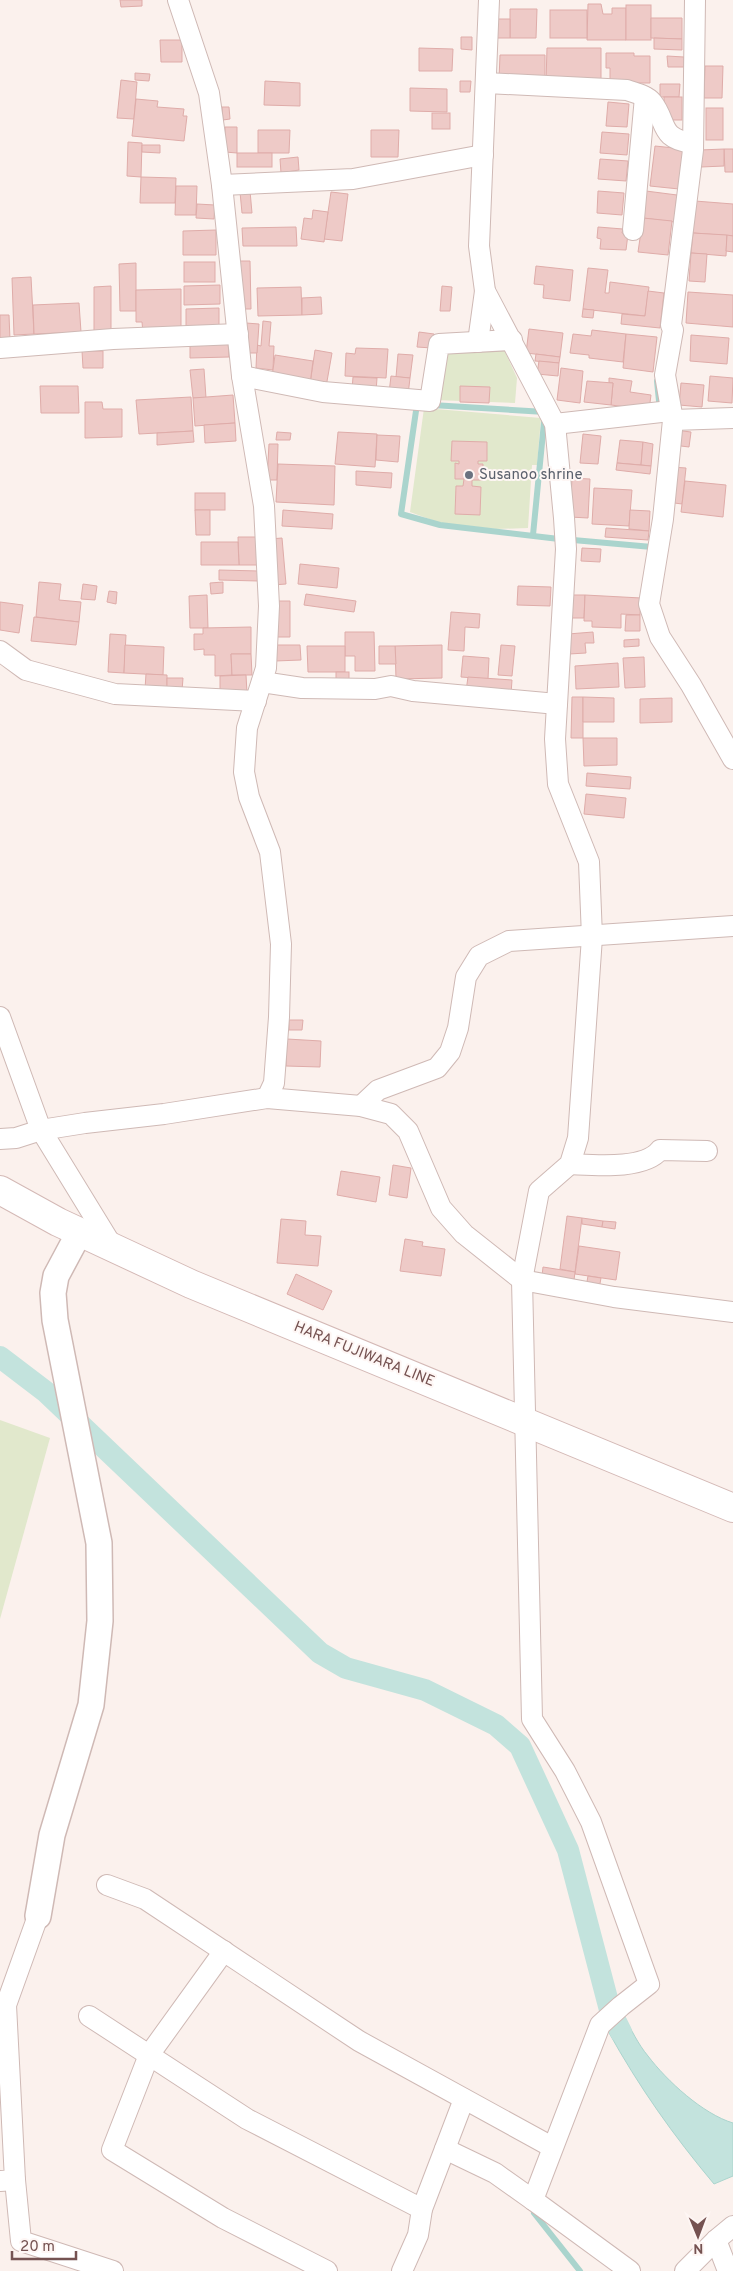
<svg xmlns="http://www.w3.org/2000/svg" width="733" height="2271" font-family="Overpass,sans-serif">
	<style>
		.green { fill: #e1e8cc }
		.water { fill: #c3e3dd; stroke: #aad4cd }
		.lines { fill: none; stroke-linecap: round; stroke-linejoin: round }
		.stream { stroke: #aad4cd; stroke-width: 6 }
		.canal { stroke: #c3e3dd; stroke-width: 22 }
		.building { fill: #eecac7; stroke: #dfaca9 }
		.minor-casing { stroke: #cfb9b5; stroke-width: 22 }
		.tertiary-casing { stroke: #cfb9b5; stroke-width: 28 }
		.secondary-casing { stroke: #d4b9b6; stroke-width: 30 }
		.minor { stroke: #fff; stroke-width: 20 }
		.tertiary { stroke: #fff; stroke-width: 25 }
		.secondary { stroke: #fff; stroke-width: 28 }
		.worship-dot { fill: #6b7280; stroke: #fef6f4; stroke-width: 2 }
		.labels { text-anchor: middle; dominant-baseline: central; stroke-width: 4; stroke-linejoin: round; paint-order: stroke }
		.worship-label { font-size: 15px; fill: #5b616d; stroke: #fef6f4; text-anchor: start }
		.street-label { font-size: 15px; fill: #755251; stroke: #fef6f4 }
	</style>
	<rect width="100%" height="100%" fill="#fbf1ed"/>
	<g class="green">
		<path d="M502 345 517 378 515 403 434 400 441 348Z"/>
		<path d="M424 408 541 418 537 465H532L528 528 496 529 440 523 410 512Z"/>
		<path d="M0 1420 50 1438 0 1619Z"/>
	</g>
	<path class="water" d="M624 2016C631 2029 638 2044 648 2056 667 2081 703 2114 733 2123V2176L714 2184C673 2135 639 2087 608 2031Z"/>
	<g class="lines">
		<g class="stream">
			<path d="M657 381 660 411"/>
			<path d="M417 404 401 514 440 525 559 539"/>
			<path d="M432 405 545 412 533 535"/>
			<path d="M573 540 652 547"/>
			<path d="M534 2213 580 2271"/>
		</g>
		<path class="canal" d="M0 1357 46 1392 320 1653 346 1668 425 1690 496 1725 520 1746 568 1850 610 2010 621 2032"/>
	</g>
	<g class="building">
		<path d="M120 0H142V6L121 7Z"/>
		<path d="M588 4H601L603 14H612V8H626V40H587Z"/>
		<rect x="626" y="5" width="25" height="35"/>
		<path d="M510 9H537L536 38H510Z"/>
		<rect x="550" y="10" width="37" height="28"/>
		<path d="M651 18H682V39L651 38Z"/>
		<path d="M496 19H510V38H495Z"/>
		<path d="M461 37H472V50L461 49Z"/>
		<path d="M654 38 682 39V50L654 49Z"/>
		<path d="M160 40H182V62H161Z"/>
		<path d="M419 48 453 49 452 71H419Z"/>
		<path d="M547 48H601V82H546Z"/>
		<path d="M606 53H634V56H650V83H610V68H606Z"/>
		<path d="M500 55H545V79H499Z"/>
		<path d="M667 56 684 57V67H668Z"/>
		<path d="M705 66H723L722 98H704Z"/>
		<path d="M135 73 150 74 149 81 135 80Z"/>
		<path d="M121 80 137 82 134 119 117 118Z"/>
		<path d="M265 81 300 83V106L264 105Z"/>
		<path d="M460 81H471L470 92H460Z"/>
		<path d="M660 84H680L679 97H660Z"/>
		<path d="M410 88 447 89V112L410 111Z"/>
		<rect x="664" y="97" width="18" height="23"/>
		<path d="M136 99 158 101 157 107 184 109 183 116H187L184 141 132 136Z"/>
		<path d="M608 102 629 104 627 127 606 126Z"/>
		<path d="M222 107H229L230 119 223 120Z"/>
		<rect x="706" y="108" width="17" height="32"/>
		<rect x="432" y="113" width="18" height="16"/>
		<path d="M225 127H237V153L225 152Z"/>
		<path d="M258 130H290L289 153H258Z"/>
		<path d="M371 130H399L398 157H371Z"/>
		<path d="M602 132 629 134 627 155 600 153Z"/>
		<path d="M128 142 142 143 141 177 127 176Z"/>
		<path d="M142 145H160V153L142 152Z"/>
		<path d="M655 146 684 149 679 189 650 186Z"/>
		<path d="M724 149H733V172H725Z"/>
		<path d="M724 149V166L701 167 700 150Z"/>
		<rect x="237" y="153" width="35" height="14"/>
		<path d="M298 157 299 170 281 173 280 159Z"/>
		<path d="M600 159 628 161 626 181 598 179Z"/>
		<path d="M141 177 176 178 175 203H140Z"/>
		<path d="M176 186H197L196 215H175Z"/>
		<path d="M250 191 252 213H242L240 192Z"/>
		<path d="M598 191 624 193 622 215 597 213Z"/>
		<path d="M646 191 677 195 674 222 643 218Z"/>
		<path d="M331 192 348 194 342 241 324 239Z"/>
		<path d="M695 201 733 204V236L693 233Z"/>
		<path d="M197 204 215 205 214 219 196 218Z"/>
		<path d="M313 210 328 212 324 242 301 239 304 218 312 219Z"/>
		<path d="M643 218 672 221 668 255 638 252Z"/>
		<path d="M296 227 297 246H243L242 228Z"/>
		<path d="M598 227 623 229 622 233 628 234 626 250 600 249 601 239 597 238Z"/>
		<path d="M216 230V255H183V231Z"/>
		<path d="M693 233 727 235 726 256 691 253Z"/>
		<path d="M727 235 733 236V252L726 251Z"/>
		<path d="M691 253 707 254 705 282 689 281Z"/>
		<path d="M239 261H250L251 309H239Z"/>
		<rect x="184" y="262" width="31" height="20"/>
		<path d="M136 263V311H120L119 264Z"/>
		<path d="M536 266 573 270 570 301 543 298 544 285 534 284Z"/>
		<path d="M588 268 608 270 605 293H609L610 282 649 287 645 316 583 309Z"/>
		<path d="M31 277 34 334 14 335 12 278Z"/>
		<path d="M220 285V304L184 305V286Z"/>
		<path d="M111 286V332H94V287Z"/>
		<path d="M442 286 452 287 450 311H440Z"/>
		<path d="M301 287 302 315 258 316 257 288Z"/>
		<path d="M181 289V333H143L142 322H136V290Z"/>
		<path d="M648 291 664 293 660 328 621 324 622 314 645 316Z"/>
		<path d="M688 292 733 295V327L686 323Z"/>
		<path d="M321 297 322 314 302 315V298Z"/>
		<path d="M79 303 81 332 34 334 33 305Z"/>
		<path d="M219 308V327H186V309Z"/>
		<path d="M583 309 594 310 593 318 582 317Z"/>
		<path d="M0 315H9L10 340 0 341Z"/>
		<path d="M263 321 271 322 269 346H274L273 370 256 368 257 345 261 346Z"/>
		<path d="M246 323 259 324 257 353H245Z"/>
		<path d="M529 329 563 333 560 357 526 353Z"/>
		<path d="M592 330 626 334 623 362 589 358V355L570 353 573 334 591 336Z"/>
		<path d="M419 332 434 334 432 348 417 347Z"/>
		<path d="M626 334 657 337 653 372 623 368Z"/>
		<path d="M691 335 729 338 727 364 690 361Z"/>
		<path d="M228 341 229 357 190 358V342Z"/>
		<path d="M356 348 388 349 386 378 345 376 346 353 355 354Z"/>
		<path d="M315 350 332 353 326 387 310 384Z"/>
		<path d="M82 351H103V368H83Z"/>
		<path d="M398 354 413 355 410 378 396 377Z"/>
		<path d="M536 354 560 357 559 363 535 361Z"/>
		<path d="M275 355 313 361 310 384 272 377Z"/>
		<path d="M539 361 559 363 558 376 537 374Z"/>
		<path d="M561 368 583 371 580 403 557 400Z"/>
		<path d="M204 369 206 398H193L190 370Z"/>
		<path d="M391 376 410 378 408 395 389 393Z"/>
		<path d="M710 376 733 378 732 403 708 401Z"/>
		<path d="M353 377 377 378 376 392 352 390Z"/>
		<path d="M609 378 632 381 630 392 651 395 649 410 611 405 613 383H609Z"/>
		<path d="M587 381 613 383 611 405 584 402Z"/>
		<path d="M681 383 704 385 702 407 679 405Z"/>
		<path d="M40 386H78L79 413H41Z"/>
		<path d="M460 386 490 387 489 403 460 402Z"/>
		<path d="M233 395 235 423 195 426 193 398Z"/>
		<path d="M191 397 193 431 139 434 136 400Z"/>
		<path d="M85 402H102L103 409H122V437L85 438Z"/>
		<path d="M235 423 236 441 205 443 204 425Z"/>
		<path d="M675 430 691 432 689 447 673 445Z"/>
		<path d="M193 431 194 442 157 445V433Z"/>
		<path d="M277 432 291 433 290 440H276Z"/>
		<path d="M338 432 377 434 375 467 335 464Z"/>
		<path d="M583 434 601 436 598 464 580 463Z"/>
		<path d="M377 435 400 436 398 462 376 460Z"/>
		<path d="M620 440 643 442 641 465 617 463Z"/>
		<path d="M452 441 487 442V461H478V464H483V480H472V486L481 487 480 515 455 514 456 486H463L464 479H455V463L459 464V461H451Z"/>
		<path d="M643 442 653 444 651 466 641 465Z"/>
		<path d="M269 444H278L277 480H267Z"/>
		<path d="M617 463 651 466 650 474 616 470Z"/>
		<path d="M278 464 335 466 334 505 276 502Z"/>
		<path d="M671 467 686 468 682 504 667 502Z"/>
		<path d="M356 471 392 473 391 488 356 485Z"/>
		<path d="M572 478 590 479 588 518 570 517Z"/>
		<path d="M685 481 726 485 723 517 681 512Z"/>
		<path d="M594 488 632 490 629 526 592 524Z"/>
		<rect x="195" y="493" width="30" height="17"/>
		<path d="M195 510H210V535H196Z"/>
		<path d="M283 510 333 514 332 529 282 526Z"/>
		<path d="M630 510 650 511 649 531 629 529Z"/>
		<path d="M606 528 649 531 648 540 605 537Z"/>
		<path d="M238 537H257V565H239Z"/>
		<path d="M282 538 286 584 273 585 270 539Z"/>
		<path d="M201 542H238L239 565H201Z"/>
		<path d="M582 548 601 549 600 562 581 561Z"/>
		<path d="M300 564 339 568 337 588 298 584Z"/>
		<path d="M219 570 259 571 258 581 219 580Z"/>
		<path d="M39 582 61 584 59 600 81 602 79 622 36 617Z"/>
		<path d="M223 582V593L211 594 210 583Z"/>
		<path d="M83 584 97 586 95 600 81 599Z"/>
		<path d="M518 586 551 587 550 606 517 605Z"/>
		<path d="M109 591 117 592 116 604 107 602Z"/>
		<path d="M306 594 356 601 354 612 304 605Z"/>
		<path d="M207 595 208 628H190L189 596Z"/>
		<path d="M573 595H585L584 618H572Z"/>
		<path d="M585 595 641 598 640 615 621 614V628L592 627V621H584Z"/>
		<path d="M271 601H290V637H270Z"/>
		<path d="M0 602 23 605 19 633 0 630Z"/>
		<path d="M451 612 480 614 479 628 465 627 464 651 448 650Z"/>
		<path d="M626 615H640V631H625Z"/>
		<path d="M34 617 79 622 76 645 31 641Z"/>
		<path d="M251 627V654H231L232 675 215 676V655H204V649L194 650V634H203V628Z"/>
		<path d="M345 632H374L375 671H355V656H345Z"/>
		<path d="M593 632 594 643H585L586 653 569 654 568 634Z"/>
		<path d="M110 634 126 635 124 673 108 672Z"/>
		<path d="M639 639V646L624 647V640Z"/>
		<path d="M125 645 164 647 163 675 124 673Z"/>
		<path d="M275 645H300L301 660 275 661Z"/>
		<path d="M442 645V678L396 679 395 646Z"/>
		<path d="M501 645 515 646 512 676 498 675Z"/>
		<path d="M307 646H345V672H308Z"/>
		<path d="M379 646H395L396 664H379Z"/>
		<path d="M231 654H251L252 675H232Z"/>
		<path d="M463 656 489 658 488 679 461 677Z"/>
		<path d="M644 657 645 687 625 688 623 658Z"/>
		<path d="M618 663 619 687 576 689 575 666Z"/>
		<rect x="336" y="672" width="13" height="12"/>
		<path d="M146 674 167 675V690L145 689Z"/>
		<path d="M246 675 247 693 220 694V676Z"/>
		<path d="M468 677 512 680 511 694 466 691Z"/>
		<path d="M167 678H183L182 691 167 690Z"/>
		<path d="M572 697H583V738H571Z"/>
		<path d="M583 697 614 698V722H583Z"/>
		<path d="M672 698V722L640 723V699Z"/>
		<path d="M583 738H617V765L584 766Z"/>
		<path d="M587 773 631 777 630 789 586 786Z"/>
		<path d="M586 794 626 798 624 818 584 814Z"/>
		<path d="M289 1020H303L302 1030H289Z"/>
		<path d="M287 1039 321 1041 320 1067 286 1066Z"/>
		<path d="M393 1165 411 1168 407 1198 389 1195Z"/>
		<path d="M341 1171 380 1177 376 1202 337 1195Z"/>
		<path d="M567 1216 582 1218 575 1272 560 1269Z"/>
		<path d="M582 1218 603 1221 602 1227 582 1224Z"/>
		<path d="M281 1219 306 1221 305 1235 321 1236 318 1266 277 1263Z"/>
		<path d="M603 1221 616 1222 615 1229 602 1227Z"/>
		<path d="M405 1239 423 1242 422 1246 445 1249 441 1276 400 1271Z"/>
		<path d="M579 1246 620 1252 616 1280 575 1274Z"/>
		<path d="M543 1267 575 1272 574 1280 542 1276Z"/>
		<path d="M296 1274 332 1291 323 1310 287 1294Z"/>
		<path d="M588 1276 601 1278 599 1289 586 1287Z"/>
	</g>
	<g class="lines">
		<g class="minor-casing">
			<g id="minor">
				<path d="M178 0 209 93 222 185 242 376 264 506 269 606 266 668 247 728 244 772 249 797 270 852 281 944 279 1017 274 1083 267 1098"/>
				<path d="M489 0 479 246 485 291 555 424 564 518 566 549 555 739 558 784 589 862 592 937 578 1138 570 1164 539 1191 522 1280 532 1719 565 1771 591 1822 649 1984 621 2006 600 2025 533 2200 630 2271"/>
				<path d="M695 0 693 150 671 325 673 330 665 375 673 420 663 519 649 604 660 637 691 685 733 759"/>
				<path d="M486 83 627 90C635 93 646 95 652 102 668 122 658 139 693 143"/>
				<path d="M222 185 353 179 483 155"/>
				<path d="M633 230 645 97"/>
				<path d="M478 342 485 291"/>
				<path d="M0 348 113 339 238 334"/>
				<path d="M242 376 323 392 430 401 439 344 512 340"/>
				<path d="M673 420 733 418"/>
				<path d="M555 424 670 411"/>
				<path d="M0 651 26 670 115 694 256 701"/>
				<path d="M262 682 302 688 375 689 391 686 413 691 557 704"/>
				<path d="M0 1017 41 1130 114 1249"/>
				<path d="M361 1106 378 1090 437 1068 450 1052 458 1028 466 977 479 956 509 941 733 926"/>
				<path d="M0 1139 16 1138 41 1130 85 1123 164 1114 267 1098 361 1106 391 1114 408 1131 441 1208 464 1234 522 1280 614 1297 733 1312"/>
				<path d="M570 1164C594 1165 644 1170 660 1150L707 1151"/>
				<path d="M107 1885 145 1899 359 2041 552 2147"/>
				<path d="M224 1951 149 2055 112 2150 223 2218 327 2271"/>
				<path d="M89 2016 247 2119 422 2209"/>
				<path d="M445 2149 495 2173 533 2200"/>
				<path d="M15 2180 21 2241 113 2271"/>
				<path d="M0 2181 15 2180 6 2005 38 1916"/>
				<path d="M716 2240 728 2271"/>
				<path d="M402 2271 418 2235 422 2209 464 2099"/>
				<path d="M685 2271 716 2240 733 2226"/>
			</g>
		</g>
		<g class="tertiary-casing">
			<path id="tertiary" d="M38 1916 52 1835 91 1705 100 1621 99 1543 55 1320 53 1293 56 1276 79 1233"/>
		</g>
		<g class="secondary-casing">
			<path id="secondary" d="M0 1190 58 1222 191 1284 733 1508"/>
		</g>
		<use href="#minor" class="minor"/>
		<use href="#tertiary" class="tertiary"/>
		<use href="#secondary" class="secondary"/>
	</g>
	<circle class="worship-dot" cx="469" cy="475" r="5"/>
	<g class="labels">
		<g class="worship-label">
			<text x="479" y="475">Susanoo shrine</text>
		</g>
		<g class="street-label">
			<text transform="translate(364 1355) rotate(22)">HARA FUJIWARA LINE</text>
		</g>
	</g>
	<g transform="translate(698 2236) rotate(179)" stroke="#fef6f4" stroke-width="4" paint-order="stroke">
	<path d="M0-4L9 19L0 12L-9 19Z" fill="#755251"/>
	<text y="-8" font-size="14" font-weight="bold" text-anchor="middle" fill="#755251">N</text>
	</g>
	<path d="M12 2251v8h64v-8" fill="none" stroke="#755251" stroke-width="2.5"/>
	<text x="20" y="2251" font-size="15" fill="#755251" stroke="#fef6f4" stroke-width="4" paint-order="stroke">20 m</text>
</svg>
